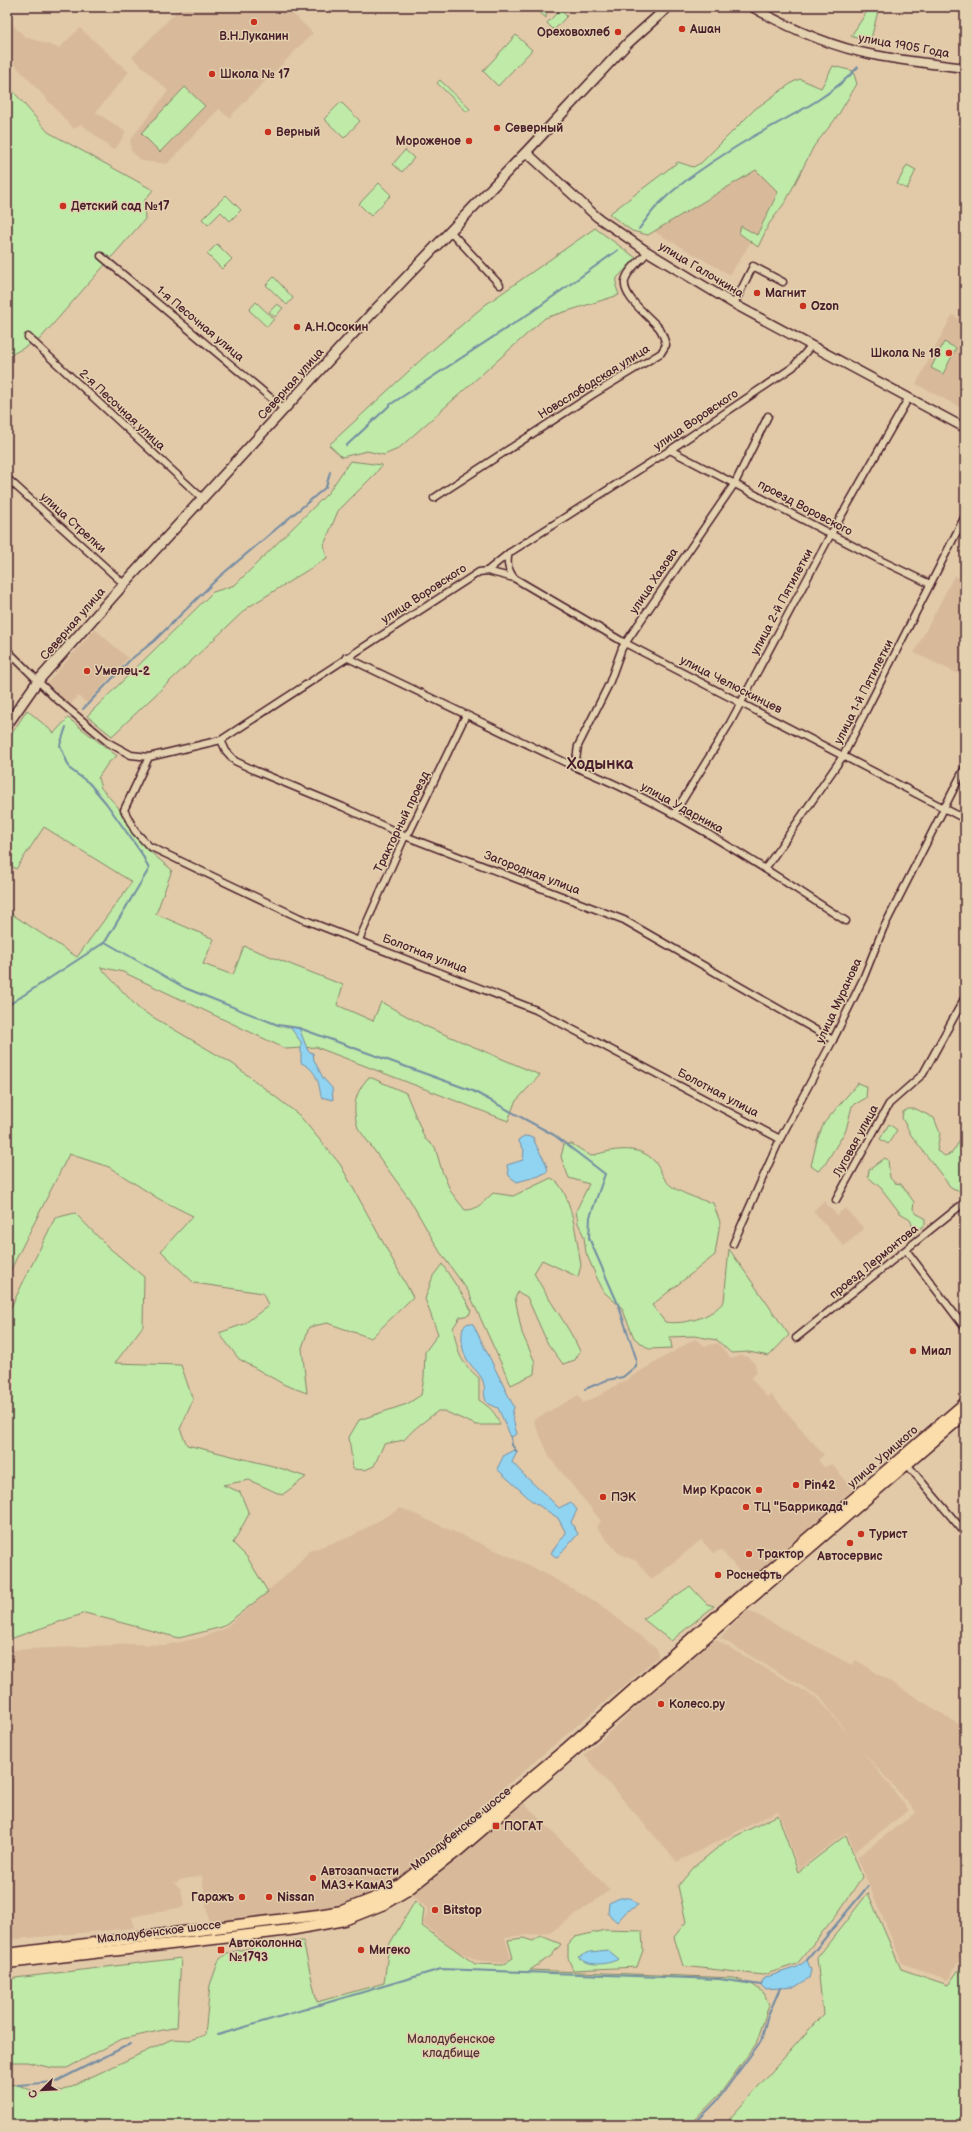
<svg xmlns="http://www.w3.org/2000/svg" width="972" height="2132" font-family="'Balsamiq Sans',sans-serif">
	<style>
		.built { fill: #d8ba9b }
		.green { fill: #bfeaa7; stroke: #848469 }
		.water { fill: #90d4f1; stroke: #748ca2 }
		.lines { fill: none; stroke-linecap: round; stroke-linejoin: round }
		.stream { stroke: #748ca2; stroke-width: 2 }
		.minor-casing { stroke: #4a1f2b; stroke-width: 9 }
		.tertiary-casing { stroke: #4a1f2b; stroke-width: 11 }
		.secondary-casing { stroke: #4a1f2b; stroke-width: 12 }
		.trunk-casing { stroke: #4a1f2b; stroke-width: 13 }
		.minor { stroke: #e3d1af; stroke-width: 6 }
		.tertiary { stroke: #e3d1af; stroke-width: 8 }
		.secondary { stroke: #e3d1af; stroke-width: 9 }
		.trunk { stroke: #fbddab; stroke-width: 10 }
		.poi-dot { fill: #c8321e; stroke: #e3d1af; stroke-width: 1.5 }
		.labels { text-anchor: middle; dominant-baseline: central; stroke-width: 3; stroke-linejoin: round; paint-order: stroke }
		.poi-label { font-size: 12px; font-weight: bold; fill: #4a1f2b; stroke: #e3d1af; text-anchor: start }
		.street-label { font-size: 12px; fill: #4a1f2b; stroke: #e3d1af }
		.park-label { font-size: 12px; fill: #563337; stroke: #e3d1af }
		.district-label { font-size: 16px; font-weight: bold; fill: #4a1f2b; stroke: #e3d1af }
	</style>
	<rect width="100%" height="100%" fill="#e2caa9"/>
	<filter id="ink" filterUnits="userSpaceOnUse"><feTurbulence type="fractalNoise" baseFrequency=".025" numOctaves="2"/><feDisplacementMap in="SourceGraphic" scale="8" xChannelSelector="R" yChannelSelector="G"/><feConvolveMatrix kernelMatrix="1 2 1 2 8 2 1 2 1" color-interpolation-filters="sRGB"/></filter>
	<g filter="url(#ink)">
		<g class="built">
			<path d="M181 7H286L313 33 229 118 219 109 167 164 142 161 131 151 130 140 168 91 132 57Z"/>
			<path d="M7 20 26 37 59 48 80 28 129 72 96 112 126 132 117 147 113 150 81 124 74 129 7 56Z"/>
			<path d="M756 170 778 192 757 235 741 226 739 233 751 242 730 275 653 231Z"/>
			<path d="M952 315 965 322V410L916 384Z"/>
			<path d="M954 576 965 581V677L914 653Z"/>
			<path d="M95 629 128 658 87 703 78 696 70 705 46 684Z"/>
			<path d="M824 1201 837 1215 845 1208 864 1229 844 1246 813 1211Z"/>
			<path d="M695 1339 705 1346 718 1343 731 1359 741 1355 748 1357 755 1364 757 1372 752 1378 756 1384 767 1397 771 1394 824 1455 818 1460 824 1467 832 1464 853 1489 815 1522 803 1535 768 1565 746 1579 721 1550 713 1553 701 1540 652 1580 636 1561 618 1553 596 1527 601 1521 550 1458 533 1420 579 1395 583 1403 598 1396Z"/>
			<path d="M401 1508 531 1566 597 1602 658 1650V1657L474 1813 422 1861 388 1885 360 1899 325 1910 209 1925 202 1876 184 1879 174 1883 181 1889 184 1907 132 1917 134 1928 7 1940V1650L134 1644 165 1645 199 1638 224 1629 294 1568 309 1551 350 1537Z"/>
			<path d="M748 1610 852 1665 856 1660 965 1728V1950L948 1980 902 1963 857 1857 916 1812 860 1748 909 1810 854 1852 847 1832 799 1869 778 1811 677 1862 584 1755 713 1638 819 1699 851 1738 820 1697 720 1638Z"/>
			<path d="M524 1803 610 1890 550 1933 505 1937 511 1958 502 1963 476 1960 457 1951 423 1924 428 1909 412 1895Z"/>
		</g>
		<g class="green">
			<path d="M534 7H546V18Z"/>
			<path d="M870 7H879L870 43 851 36Z"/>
			<path d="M560 10 567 16 554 30 547 23Z"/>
			<path d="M516 35 532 50 498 86 483 71Z"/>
			<path d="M833 66 853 71 857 84 837 117 814 146 786 201 769 224 758 247 739 233 741 226 757 235 778 192 756 170 648 235 632 231 609 214 678 162 693 167 701 163 755 109 793 82 800 79 821 88Z"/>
			<path d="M440 80 470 109 467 112 437 83Z"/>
			<path d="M7 84 48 132 153 190 144 201 145 219 40 339 7 357Z"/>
			<path d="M185 87 205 106 160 152 141 133Z"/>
			<path d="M341 102 360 121 344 138 324 119Z"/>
			<path d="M405 150 414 158 402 172 393 164Z"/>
			<path d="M907 165 916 170 907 189 897 184Z"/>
			<path d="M379 183 391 195 371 216 359 204Z"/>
			<path d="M226 195 241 210 230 221 221 212 208 225 202 219Z"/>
			<path d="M595 228 636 258 617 278 616 286 619 295 545 318 398 449 384 455 367 451 342 457 329 445 424 357 485 305Z"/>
			<path d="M217 244 232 259 222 269 207 254Z"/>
			<path d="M274 277 293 298 287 305 266 285Z"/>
			<path d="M256 302 274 319 267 327 249 310Z"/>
			<path d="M277 304 283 308 275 317 269 312Z"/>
			<path d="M944 342 956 348 943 374 931 368Z"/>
			<path d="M350 461 382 465 375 474 338 511 324 545 327 558 247 608 112 736 87 716 213 592 235 585 328 493Z"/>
			<path d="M27 710 54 733 68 718 117 756 108 763 98 778 101 788 118 807 131 830 148 850 172 870 156 914 214 939 203 964 233 975 244 946 343 985 337 1005 373 1021 381 1002 425 1026 540 1075 515 1102 508 1121 316 1047 286 1049 123 972 100 967 139 1009 233 1064 299 1115 340 1164 413 1297 371 1338 327 1323 309 1327 302 1348 307 1393 285 1385 239 1359 219 1333 244 1324 268 1306 263 1293 194 1283 161 1251 193 1216 159 1199 109 1167 69 1154 7 1277V911L77 957 132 882 44 827 16 869 7 863V741Z"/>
			<path d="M368 1078H372L406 1093 425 1139 435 1147 442 1171 451 1192 465 1210C477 1211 485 1200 493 1193L513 1196 551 1178C572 1187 577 1244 581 1265L578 1277 542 1260 534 1273C548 1300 567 1323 580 1351L575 1360 563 1364 548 1344 527 1297 518 1292 515 1298 522 1333 535 1362 534 1374 511 1385 468 1291 440 1252 410 1200 358 1128C352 1108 354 1094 368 1078Z"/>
			<path d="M858 1083 867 1087 866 1098 852 1106 846 1130 824 1166 818 1171 811 1166 817 1140 824 1123Z"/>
			<path d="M908 1109H916L934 1118 940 1133 937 1151 945 1156 952 1153 961 1139 965 1141 964 1193 952 1189 911 1135 902 1118 903 1112Z"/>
			<path d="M889 1124 897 1130 888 1144 880 1139Z"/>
			<path d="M564 1144H572L591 1156C609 1150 640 1143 655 1162 660 1168 662 1177 668 1183 674 1191 703 1201 713 1203L720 1222 715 1255 652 1305 665 1322C683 1325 712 1318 724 1301L729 1249 789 1335 769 1356 749 1352 731 1353 717 1340 694 1336 670 1337 672 1348 649 1349 634 1338 622 1308 604 1292 597 1278 586 1253 584 1237 578 1223 576 1211 589 1184 569 1178 561 1157Z"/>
			<path d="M885 1158 888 1160 890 1178 895 1183 901 1184 914 1202 913 1209 917 1214 925 1218V1225L917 1230 913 1228 910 1219 900 1213 881 1188 868 1177 869 1170Z"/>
			<path d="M75 1213 107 1246 144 1277 143 1326 115 1363 181 1365 193 1400 180 1429 187 1445 277 1467 306 1477 282 1495 249 1480 223 1485 240 1492 249 1514 233 1543 247 1557 268 1592 222 1627 179 1638 85 1613 7 1640V1315L55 1218Z"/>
			<path d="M442 1264 467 1302 471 1310 469 1315 460 1317 453 1328C459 1354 458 1360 479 1378V1400C489 1407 496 1412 500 1425H476L444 1411H438C424 1422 416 1426 404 1440L384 1444 374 1466 365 1470 353 1469 349 1437 359 1420 407 1404 421 1395 424 1378 425 1352 438 1334 425 1299 433 1276Z"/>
			<path d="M690 1586 707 1604 714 1606 671 1641 643 1619Z"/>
			<path d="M778 1815 798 1872 846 1835 862 1877 840 1910 797 1964 763 1975 683 1966 674 1937 686 1922 678 1886 695 1866 726 1841Z"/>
			<path d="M868 1893 901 1969 948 1985 965 1961V2125H724L823 2014 817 1958Z"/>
			<path d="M415 1901 424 1909 422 1926 475 1964 502 1965 513 1958 508 1940 523 1938 533 1941 541 1936 561 1944 551 1956 530 1970 734 1978 753 1985 764 1993 769 2005 756 2044 720 2094 690 2125H7V2084L18 2085 41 2094 61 2091 172 2039 190 2040 205 2035 210 1985 219 1960 227 1953 274 1943 303 1941 317 2002 384 1983 389 1945Z"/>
			<path d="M605 1930 642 1931 643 1950 637 1967 573 1970 568 1958V1944L575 1937Z"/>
			<path d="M181 1958 177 2027 122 2039 67 2068H52L27 2062H7V1979Z"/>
		</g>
		<g class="water">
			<path d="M290 1027 299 1028 308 1051 313 1053 314 1060 323 1078 332 1088 333 1100 321 1097C319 1082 316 1069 301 1063V1042Z"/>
			<path d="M524 1136 533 1137C537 1151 545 1157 548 1171L539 1176 517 1182 509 1176 507 1165 523 1160 524 1150 518 1140Z"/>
			<path d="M468 1323 473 1324 514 1407 512 1415 517 1434 511 1437 498 1408 487 1403C483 1395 485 1392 484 1385 482 1374 473 1369 468 1361 461 1350 461 1338 463 1327Z"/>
			<path d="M514 1450 517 1452 512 1462C526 1479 544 1492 559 1508L571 1502 577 1510 571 1522 578 1534 557 1558 551 1553 566 1533 558 1518 532 1501 497 1469 504 1455Z"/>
			<path d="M620 1898H630L638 1905 626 1912 617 1922 608 1914 609 1903Z"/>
			<path d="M608 1950 619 1959C606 1965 589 1967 578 1957L590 1952Z"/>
			<path d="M807 1960 811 1970 809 1978 795 1987 765 1989 761 1985 764 1978 797 1967Z"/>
		</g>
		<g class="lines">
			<g class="stream">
				<path d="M639 229C646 220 653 209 662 201 684 179 727 152 754 136 790 116 830 98 858 67"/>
				<path d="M346 446 391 404 530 313 618 250"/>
				<path d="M83 709 130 660 154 641 219 577 326 487 330 472"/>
				<path d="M66 727 60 745 70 769 89 783 106 803 142 854 149 869 105 942 185 988 278 1025 299 1028 473 1091 554 1135 605 1174 590 1217 589 1238 618 1304 636 1358V1366L623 1377 607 1380 585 1389"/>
				<path d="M7 1006 105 942"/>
				<path d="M511 1437 512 1445 517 1452"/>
				<path d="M807 1960 868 1886"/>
				<path d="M218 2035 441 1969 719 1979 761 1985"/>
				<path d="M18 2085 55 2082 130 2044"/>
				<path d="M693 2125 717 2101 761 2041 767 2018 780 1988"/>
			</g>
			<g class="minor-casing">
				<g id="minor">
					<path d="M450 231 500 285"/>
					<path d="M101 256 284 409"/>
					<path d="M734 304 753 266 783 282"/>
					<path d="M28 337 202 498"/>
					<path d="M670 450 882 561 930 584"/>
					<path d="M7 478 124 584"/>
					<path d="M434 498 592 395 661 353 666 345C664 339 663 333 659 328 649 316 622 297 625 281 627 270 641 260 648 252"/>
					<path d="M509 553C506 563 508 570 514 578"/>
					<path d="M487 571 514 578 625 643 965 819"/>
					<path d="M7 650 53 696 109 743 131 755 149 757 221 740 479 572 487 571 509 553 670 450 793 367 811 346"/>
					<path d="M346 657 575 767C671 805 759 865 846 921"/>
					<path d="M221 740 226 751 235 761 256 771 343 807 405 836 624 920 833 1040"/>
					<path d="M149 757 124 810 135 831 149 846 300 918 536 1010 780 1139"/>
					<path d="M575 767 578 746 609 684 622 648 735 483 768 416"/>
					<path d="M674 814 730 723 831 534 908 399"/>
					<path d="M765 869 843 756 965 516"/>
					<path d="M359 940 405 836 410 831 466 715"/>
					<path d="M836 1200 889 1104 923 1074 965 997"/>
					<path d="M733 1244 780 1139 833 1040 863 979 883 929 965 767"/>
					<path d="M906 1250 965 1328"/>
					<path d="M796 1338 965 1202"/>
					<path d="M905 1462 965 1533"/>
				</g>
			</g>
			<g class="tertiary-casing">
				<g id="tertiary">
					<path d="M752 7C789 28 832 47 874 55 904 61 935 64 965 68"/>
					<path d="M526 152 597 217 648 252 734 304 965 428"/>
				</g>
			</g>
			<g class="secondary-casing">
				<path id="secondary" d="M7 725 37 682 124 584 373 312 526 152 628 43 668 7"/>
			</g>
			<g class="trunk-casing">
				<g id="trunk">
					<path d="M7 1954 318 1915 342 1911 380 1896 401 1884 454 1842 568 1747 725 1609 965 1403"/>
					<path d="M7 1963 197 1941 290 1930 344 1920 384 1904 406 1891 460 1849 965 1414"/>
				</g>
			</g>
			<use href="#minor" class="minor"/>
			<use href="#tertiary" class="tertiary"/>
			<use href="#secondary" class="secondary"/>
			<use href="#trunk" class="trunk"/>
		</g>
	</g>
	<g class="poi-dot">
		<circle cx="254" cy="22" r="4"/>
		<circle cx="682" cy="29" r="4"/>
		<circle cx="618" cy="32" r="4"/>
		<circle cx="212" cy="74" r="4"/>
		<circle cx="497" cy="128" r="4"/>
		<circle cx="268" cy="132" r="4"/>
		<circle cx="469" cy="141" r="4"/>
		<circle cx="63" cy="206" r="4"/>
		<circle cx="757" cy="293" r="4"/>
		<circle cx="803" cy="306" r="4"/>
		<circle cx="297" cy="327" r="4"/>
		<circle cx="949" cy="353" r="4"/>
		<circle cx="87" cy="671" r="4"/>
		<circle cx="913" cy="1351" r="4"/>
		<circle cx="796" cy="1485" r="4"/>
		<circle cx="759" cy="1490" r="4"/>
		<circle cx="603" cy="1497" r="4"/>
		<circle cx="746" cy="1507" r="4"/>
		<circle cx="861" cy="1534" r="4"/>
		<circle cx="850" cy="1543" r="4"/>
		<circle cx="749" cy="1554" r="4"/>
		<circle cx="718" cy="1575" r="4"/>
		<circle cx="661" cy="1704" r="4"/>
		<rect x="492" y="1822" width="8" height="8" rx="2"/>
		<circle cx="313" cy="1878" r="4"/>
		<circle cx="242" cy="1897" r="4"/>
		<circle cx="269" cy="1897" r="4"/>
		<circle cx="435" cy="1910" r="4"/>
		<rect x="217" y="1946" width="8" height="8" rx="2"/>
		<circle cx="361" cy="1950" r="4"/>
	</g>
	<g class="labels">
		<g class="poi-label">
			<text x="690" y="29">Ашан</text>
			<text x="610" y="32" text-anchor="end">Ореховохлеб</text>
			<text x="254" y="36" text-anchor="middle">В.Н.Луканин</text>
			<text x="220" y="74">Школа № 17</text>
			<text x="505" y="128">Северный</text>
			<text x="276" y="132">Верный</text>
			<text x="461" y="141" text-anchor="end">Мороженое</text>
			<text x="71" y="206">Детский сад №17</text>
			<text x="765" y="293">Магнит</text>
			<text x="811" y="306">Ozon</text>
			<text x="305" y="327">А.Н.Осокин</text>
			<text x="941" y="353" text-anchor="end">Школа № 18</text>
			<text x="95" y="671">Умелец-2</text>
			<text x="921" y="1351">Миал</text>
			<text x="804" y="1485">Pin42</text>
			<text x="751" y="1490" text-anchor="end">Мир Красок</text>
			<text x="611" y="1497">ПЭК</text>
			<text x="754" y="1507">ТЦ "Баррикада"</text>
			<text x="869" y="1534">Турист</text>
			<text x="757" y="1554">Трактор</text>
			<text x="850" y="1556" text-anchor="middle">Автосервис</text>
			<text x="726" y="1575">Роснефть</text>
			<text x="669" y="1704">Колесо.ру</text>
			<text x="504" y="1826">ПОГАТ</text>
			<text x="321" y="1871">Автозапчасти<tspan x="321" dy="14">МАЗ+КамАЗ</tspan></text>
			<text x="234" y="1897" text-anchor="end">Гаражъ</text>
			<text x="277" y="1897">Nissan</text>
			<text x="443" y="1910">Bitstop</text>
			<text x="229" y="1943">Автоколонна<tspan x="229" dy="14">№1793</tspan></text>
			<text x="369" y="1950">Мигеко</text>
		</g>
		<g class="street-label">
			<text transform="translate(904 46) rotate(10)">улица 1905 Года</text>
			<text transform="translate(701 270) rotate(31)">улица Галочкина</text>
			<text transform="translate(200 324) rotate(40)">1-я Песочная улица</text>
			<text transform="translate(594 382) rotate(-32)">Новослободская улица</text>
			<text transform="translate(291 384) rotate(-48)">Северная улица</text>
			<text transform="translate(122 410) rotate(43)">2-я Песочная улица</text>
			<text transform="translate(696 420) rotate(-34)">улица Воровского</text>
			<text transform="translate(805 508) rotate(28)">проезд Воровского</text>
			<text transform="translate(73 523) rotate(42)">улица Стрелки</text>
			<text transform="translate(654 581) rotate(-56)">улица Хазова</text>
			<text transform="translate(424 594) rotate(-33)">улица Воровского</text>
			<text transform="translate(782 602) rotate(-62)">улица 2-й Пятилетки</text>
			<text transform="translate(73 624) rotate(-49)">Северная улица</text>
			<text transform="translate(731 685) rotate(27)">улица Челюскинцев</text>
			<text transform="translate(864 692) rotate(-63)">улица 1-й Пятилетки</text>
			<text transform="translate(682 808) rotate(29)">улица Ударника</text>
			<text transform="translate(402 822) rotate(-64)">Тракторный проезд</text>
			<text transform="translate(532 873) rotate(21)">Загородная улица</text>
			<text transform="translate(425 954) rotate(21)">Болотная улица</text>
			<text transform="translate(839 1001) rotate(-65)">улица Муранова</text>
			<text transform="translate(718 1093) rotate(28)">Болотная улица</text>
			<text transform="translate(856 1141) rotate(-61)">Луговая улица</text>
			<text transform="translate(874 1262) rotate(-39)">проезд Лермонтова</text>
			<text transform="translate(883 1457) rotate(-41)">улица Урицкого</text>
			<text transform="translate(461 1829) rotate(-39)">Малодубенское шоссе</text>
			<text transform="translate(159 1932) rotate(-7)">Малодубенское шоссе</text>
		</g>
		<g class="park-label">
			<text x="451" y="2039">Малодубенское<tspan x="451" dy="14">кладбище</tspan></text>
		</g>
		<g class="district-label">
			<text x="600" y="764">Ходынка</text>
		</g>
	</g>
	<rect width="972" height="2132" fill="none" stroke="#e3d1af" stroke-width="24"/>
	<rect x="12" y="12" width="948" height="2108" fill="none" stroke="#4a1f2b" stroke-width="1.5" filter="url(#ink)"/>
	<g transform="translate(42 2090) rotate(246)" stroke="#e3d1af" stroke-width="3" paint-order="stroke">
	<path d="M0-3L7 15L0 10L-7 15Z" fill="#4a1f2b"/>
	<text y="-6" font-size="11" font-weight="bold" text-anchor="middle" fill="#4a1f2b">С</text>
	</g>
</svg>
